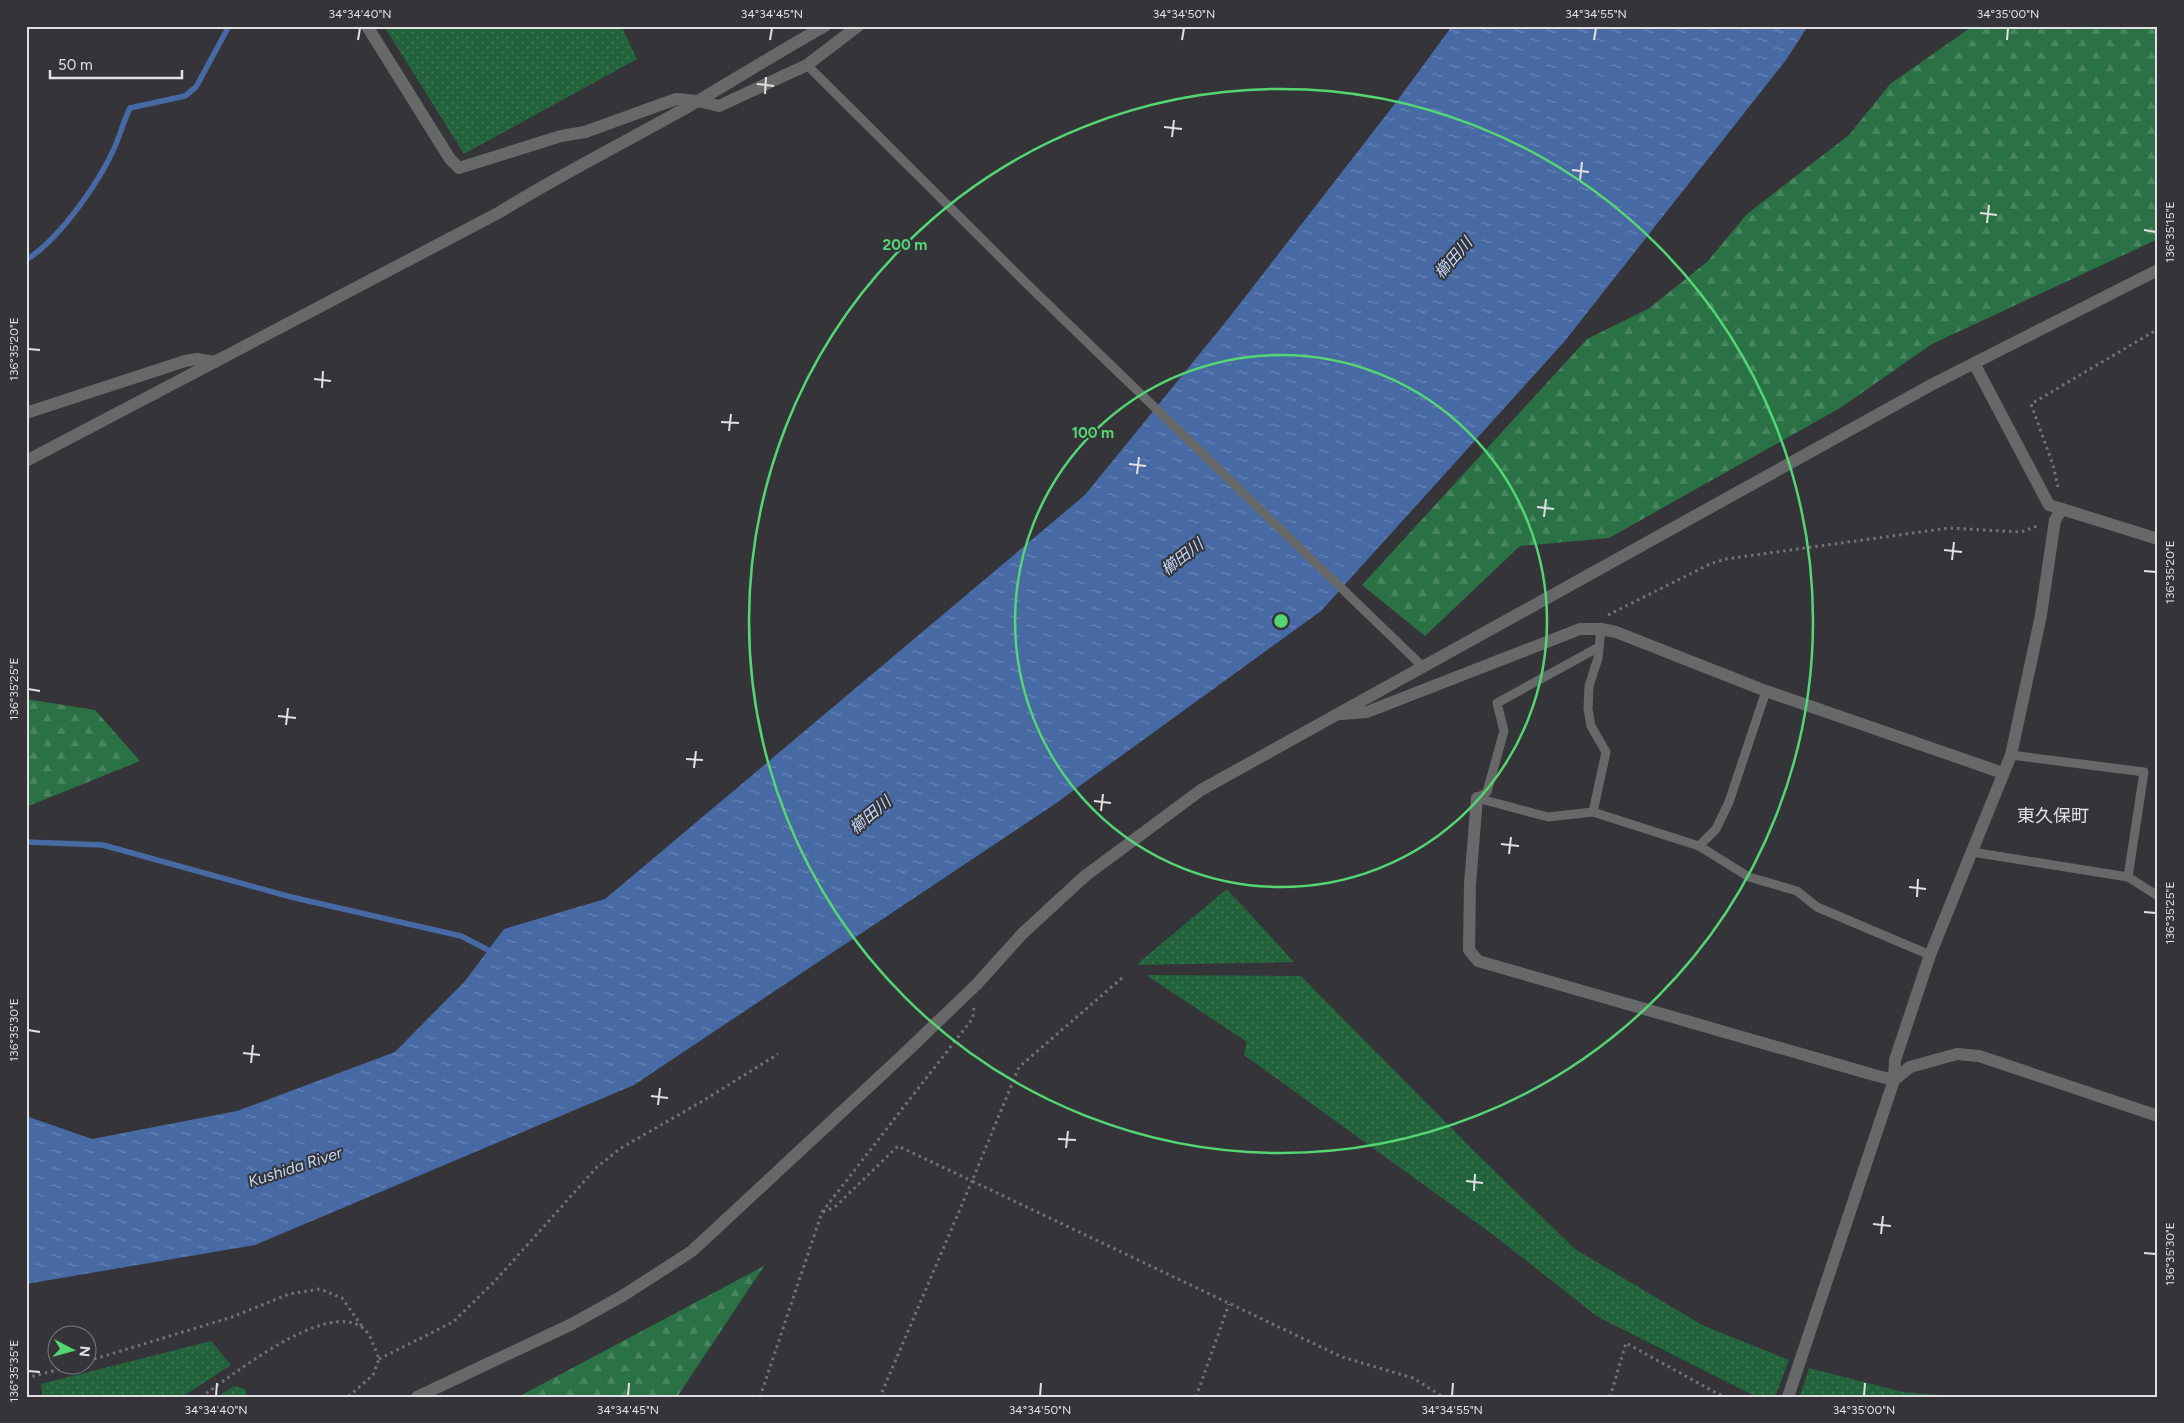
<svg xmlns="http://www.w3.org/2000/svg" width="2184" height="1423" font-family="Figtree,'Noto Sans JP',sans-serif">
	<style>
		.grass { fill: url(#grass-dots) }
		.forest { fill: url(#forest-firs) }
		.water { fill: url(#water-ripples) }
		.lines { fill: none; stroke-linecap: round; stroke-linejoin: round }
		.stream { stroke: #4769a4; stroke-width: 5.5 }
		.path { stroke: #737376; stroke-width: 3; stroke-dasharray: 2.5 4; stroke-linecap: butt }
		.lane { stroke: #676969; stroke-width: 9 }
		.street { stroke: #676969; stroke-width: 12 }
		.ticks { fill: none; stroke: #e1e1e4; stroke-width: 2 }
		.ring { fill: none; stroke: #53d673; stroke-width: 2.5 }
		.labels { text-anchor: middle; dominant-baseline: central; stroke-width: 4; stroke-linejoin: round; paint-order: stroke }
		.water-label { font-size: 16px; font-style: italic; fill: #c2d7f9; stroke: #353539 }
		.quarter-label { font-size: 18px; fill: #e1e1e4; stroke: #353539 }
		.centre { fill: #53d673; stroke: #353539; stroke-width: 2.5 }
		.ring-label { font-size: 15px; text-anchor: middle; font-weight: bold; fill: #53d673; stroke: #353539; stroke-width: 4; stroke-linejoin: round; paint-order: stroke }
		.neatline { fill: none; stroke: #e1e1e4; stroke-width: 2 }
		.ticks-label { font-size: 12px; text-anchor: middle; fill: #e1e1e4 }
	</style>
	<defs>
		<pattern id="grass-dots" width="8" height="8" patternUnits="userSpaceOnUse" patternTransform="scale(1.25)"><rect width="8" height="8" fill="#22633b"/><path d="M2 2h.1M6 6h.1" fill="none" stroke="#427957" stroke-width="1.8" stroke-linecap="round"/></pattern>
		<pattern id="forest-firs" width="22" height="20" patternUnits="userSpaceOnUse" patternTransform="scale(1.25)"><rect width="22" height="20" fill="#2a7245"/><path d="M5 1l3.5 6h-7zM16 11l3.5 6h-7z" fill="#498660"/></pattern>
		<pattern id="water-ripples" width="26" height="14" patternUnits="userSpaceOnUse" patternTransform="scale(1.25)"><rect width="26" height="14" fill="#4769a4"/><path d="M2 4q2-2 4 0t4 0M15 11q2-2 4 0t4 0" fill="none" stroke="#6a85b5"/></pattern>
	</defs>
	<rect width="100%" height="100%" fill="#353539"/>
	<g class="grass">
		<path d="M384 26H621L637 59 464 154Z"/>
		<path d="M1227 889 1294 962 1136 965Z"/>
		<path d="M1146 975 1301 976 1479 1156 1575 1249 1702 1325 1789 1360 1775 1397H1757L1598 1317 1492 1234 1244 1055 1247 1042Z"/>
		<path d="M211 1341 231 1365 182 1397H43L41 1384Z"/>
		<path d="M1809 1368 1903 1392 1965 1397H1800Z"/>
		<path d="M234 1386 245 1389 247 1397H217Z"/>
	</g>
	<g class="forest">
		<path d="M1973 26H2158V239L1932 344 1840 408 1609 538 1520 546 1425 636 1362 585 1587 339 1648 309 1707 262 1747 214 1849 135 1890 84Z"/>
		<path d="M26 699 95 710 140 761 26 807Z"/>
		<path d="M764 1266 677 1397H518Z"/>
	</g>
	<path class="water" d="M1452 26H1808L1786 60 1564 342 1321 611 1052 806 634 1085 255 1245 26 1284V1116L92 1139 237 1111 395 1052 465 981 504 929 605 899 1085 495 1228 319 1397 101Z"/>
	<g class="lines">
		<g class="stream">
			<path d="M26 260C60 239 101 180 116 144 121 132 124 120 130 108L185 96 196 87 229 26"/>
			<path d="M26 842 103 845 291 897 461 936 494 953"/>
		</g>
		<g class="path">
			<path d="M2058 487 2053 465 2031 404 2158 329"/>
			<path d="M1608 615 1710 564 1726 559 1949 528 2021 532 2040 525"/>
			<path d="M1122 978 1019 1067 972 1181 1342 1357 1413 1378 1443 1397"/>
			<path d="M823 1212 835 1207 898 1146 972 1181 880 1397"/>
			<path d="M379 1359 453 1322 495 1281 597 1167 621 1148 701 1102 778 1054"/>
			<path d="M88 1361 232 1317 289 1294 320 1289 342 1298 364 1329"/>
			<path d="M26 1378 72 1366"/>
			<path d="M201 1397C232 1376 326 1299 363 1328 371 1334 375 1350 379 1359L373 1375 348 1397"/>
			<path d="M760 1397 822 1212 973 1018 974 1007"/>
			<path d="M1196 1397 1229 1304"/>
			<path d="M1610 1397 1626 1343 1718 1394 1728 1397"/>
		</g>
		<g class="lane">
			<path d="M807 65 1026 283 1422 666"/>
			<path d="M1601 629 1598 658 1589 686 1588 709 1591 726 1606 752 1593 812 1699 846 1749 877 1797 891 1817 907 1930 955"/>
			<path d="M2011 755 2144 772 2128 877"/>
			<path d="M1477 798 1487 792 1504 731 1497 703 1599 647"/>
			<path d="M1477 798 1548 817 1593 812"/>
			<path d="M1699 846 1716 829 1729 802 1766 691"/>
			<path d="M1972 852 2128 877 2158 896"/>
		</g>
		<g class="street">
			<path d="M367 26 450 159 459 168 561 136 585 132 676 99 698 101 719 106 807 65 858 26"/>
			<path d="M1975 365 2049 505 2158 539"/>
			<path d="M26 413 185 361 197 359 215 362"/>
			<path d="M26 461 500 212C564 172 632 139 698 101 740 76 782 50 825 26"/>
			<path d="M1341 714 1367 712 1580 629H1601L1616 632 1766 691 2003 773"/>
			<path d="M1477 798 1470 884 1469 950 1478 961 1874 1075 1894 1080 1910 1067 1957 1054 1979 1056 2158 1116"/>
			<path d="M417 1397 572 1324 624 1295 692 1251 903 1055 977 984 1022 934 1085 876 1201 790 1931 385 2158 270"/>
			<path d="M1788 1397 1894 1080 1895 1060 1930 955 2011 755 2041 615 2055 520 2062 509"/>
		</g>
	</g>
	<path class="ticks" d="M358 40 360 28M770 40 772 28M1182 40 1184 28M1594 40 1596 28M2007 40 2008 28M757 84 774 86M765 94 766 77M1164 127 1182 129M1172 137 1174 120M1572 170 1589 172M1580 180 1582 162M1980 213 1997 215M1987 223 1989 205M2144 230 2156 232M28 349 40 350M314 379 331 381M322 388 323 371M721 422 739 423M729 431 731 414M1129 464 1146 466M1137 474 1139 457M1537 507 1554 509M1544 517 1546 499M1944 550 1962 552M1952 560 1954 542M2144 571 2156 572M28 689 40 691M278 716 296 718M286 725 288 708M686 759 703 760M694 768 696 751M1094 801 1111 803M1101 811 1103 794M1501 844 1519 846M1509 854 1511 837M1909 887 1926 889M1917 897 1918 879M2144 912 2156 913M28 1030 40 1032M243 1053 260 1055M251 1063 253 1045M651 1096 668 1098M658 1105 660 1088M1058 1139 1076 1140M1066 1148 1068 1131M1466 1181 1483 1183M1474 1191 1475 1174M1873 1224 1891 1226M1881 1234 1883 1216M2144 1253 2156 1254M28 1371 40 1372M216 1396 217 1383M628 1396 629 1383M1040 1396 1041 1383M1452 1396 1453 1383M1864 1396 1865 1383"/>
	<g class="ring">
		<circle cx="1281" cy="621" r="266"/>
		<circle cx="1281" cy="621" r="532"/>
	</g>
	<g class="labels">
		<g class="water-label">
			<text transform="translate(1453 258) rotate(-49)">櫛田川</text>
			<text transform="translate(1182 557) rotate(-38)">櫛田川</text>
			<text transform="translate(870 815) rotate(-40)">櫛田川</text>
			<text transform="translate(295 1167) rotate(-18)">Kushida River</text>
		</g>
		<g class="quarter-label">
			<text x="2053" y="816">東久保町</text>
		</g>
	</g>
	<circle cx="1281" cy="621" r="8" class="centre"/>
	<g class="ring-label">
		<text x="905" y="250">200 m</text>
		<text x="1093" y="438">100 m</text>
	</g>
	<rect width="2184" height="1423" fill="none" stroke="#353539" stroke-width="55"/>
	<g transform="translate(72 1350) rotate(96)"><circle r="24" fill="#353539" stroke="#7a7a7d"/>
	<path d="M0-4L9 19L0 12L-9 19Z" fill="#53d673"/>
	<text y="-8" font-size="14" font-weight="bold" text-anchor="middle" fill="#e1e1e4">N</text>
	</g>
	<path d="M50 70v8h132v-8" fill="none" stroke="#e1e1e4" stroke-width="2.5"/>
	<text x="58" y="70" font-size="15" fill="#e1e1e4" stroke="#353539" stroke-width="4" paint-order="stroke">50 m</text>
	<rect x="28" y="28" width="2128" height="1368" class="neatline"/>
	<g class="ticks-label">
		<text x="360" y="18">34°34'40"N</text>
		<text x="772" y="18">34°34'45"N</text>
		<text x="1184" y="18">34°34'50"N</text>
		<text x="1596" y="18">34°34'55"N</text>
		<text x="2008" y="18">34°35'00"N</text>
		<text transform="translate(2170 232) rotate(-90)" y="4">136°35'15"E</text>
		<text transform="translate(14 349) rotate(-90)" y="4">136°35'20"E</text>
		<text transform="translate(2170 572) rotate(-90)" y="4">136°35'20"E</text>
		<text transform="translate(14 689) rotate(-90)" y="4">136°35'25"E</text>
		<text transform="translate(2170 913) rotate(-90)" y="4">136°35'25"E</text>
		<text transform="translate(14 1030) rotate(-90)" y="4">136°35'30"E</text>
		<text transform="translate(2170 1254) rotate(-90)" y="4">136°35'30"E</text>
		<text transform="translate(14 1371) rotate(-90)" y="4">136°35'35"E</text>
		<text x="216" y="1414">34°34'40"N</text>
		<text x="628" y="1414">34°34'45"N</text>
		<text x="1040" y="1414">34°34'50"N</text>
		<text x="1452" y="1414">34°34'55"N</text>
		<text x="1864" y="1414">34°35'00"N</text>
	</g>
</svg>
